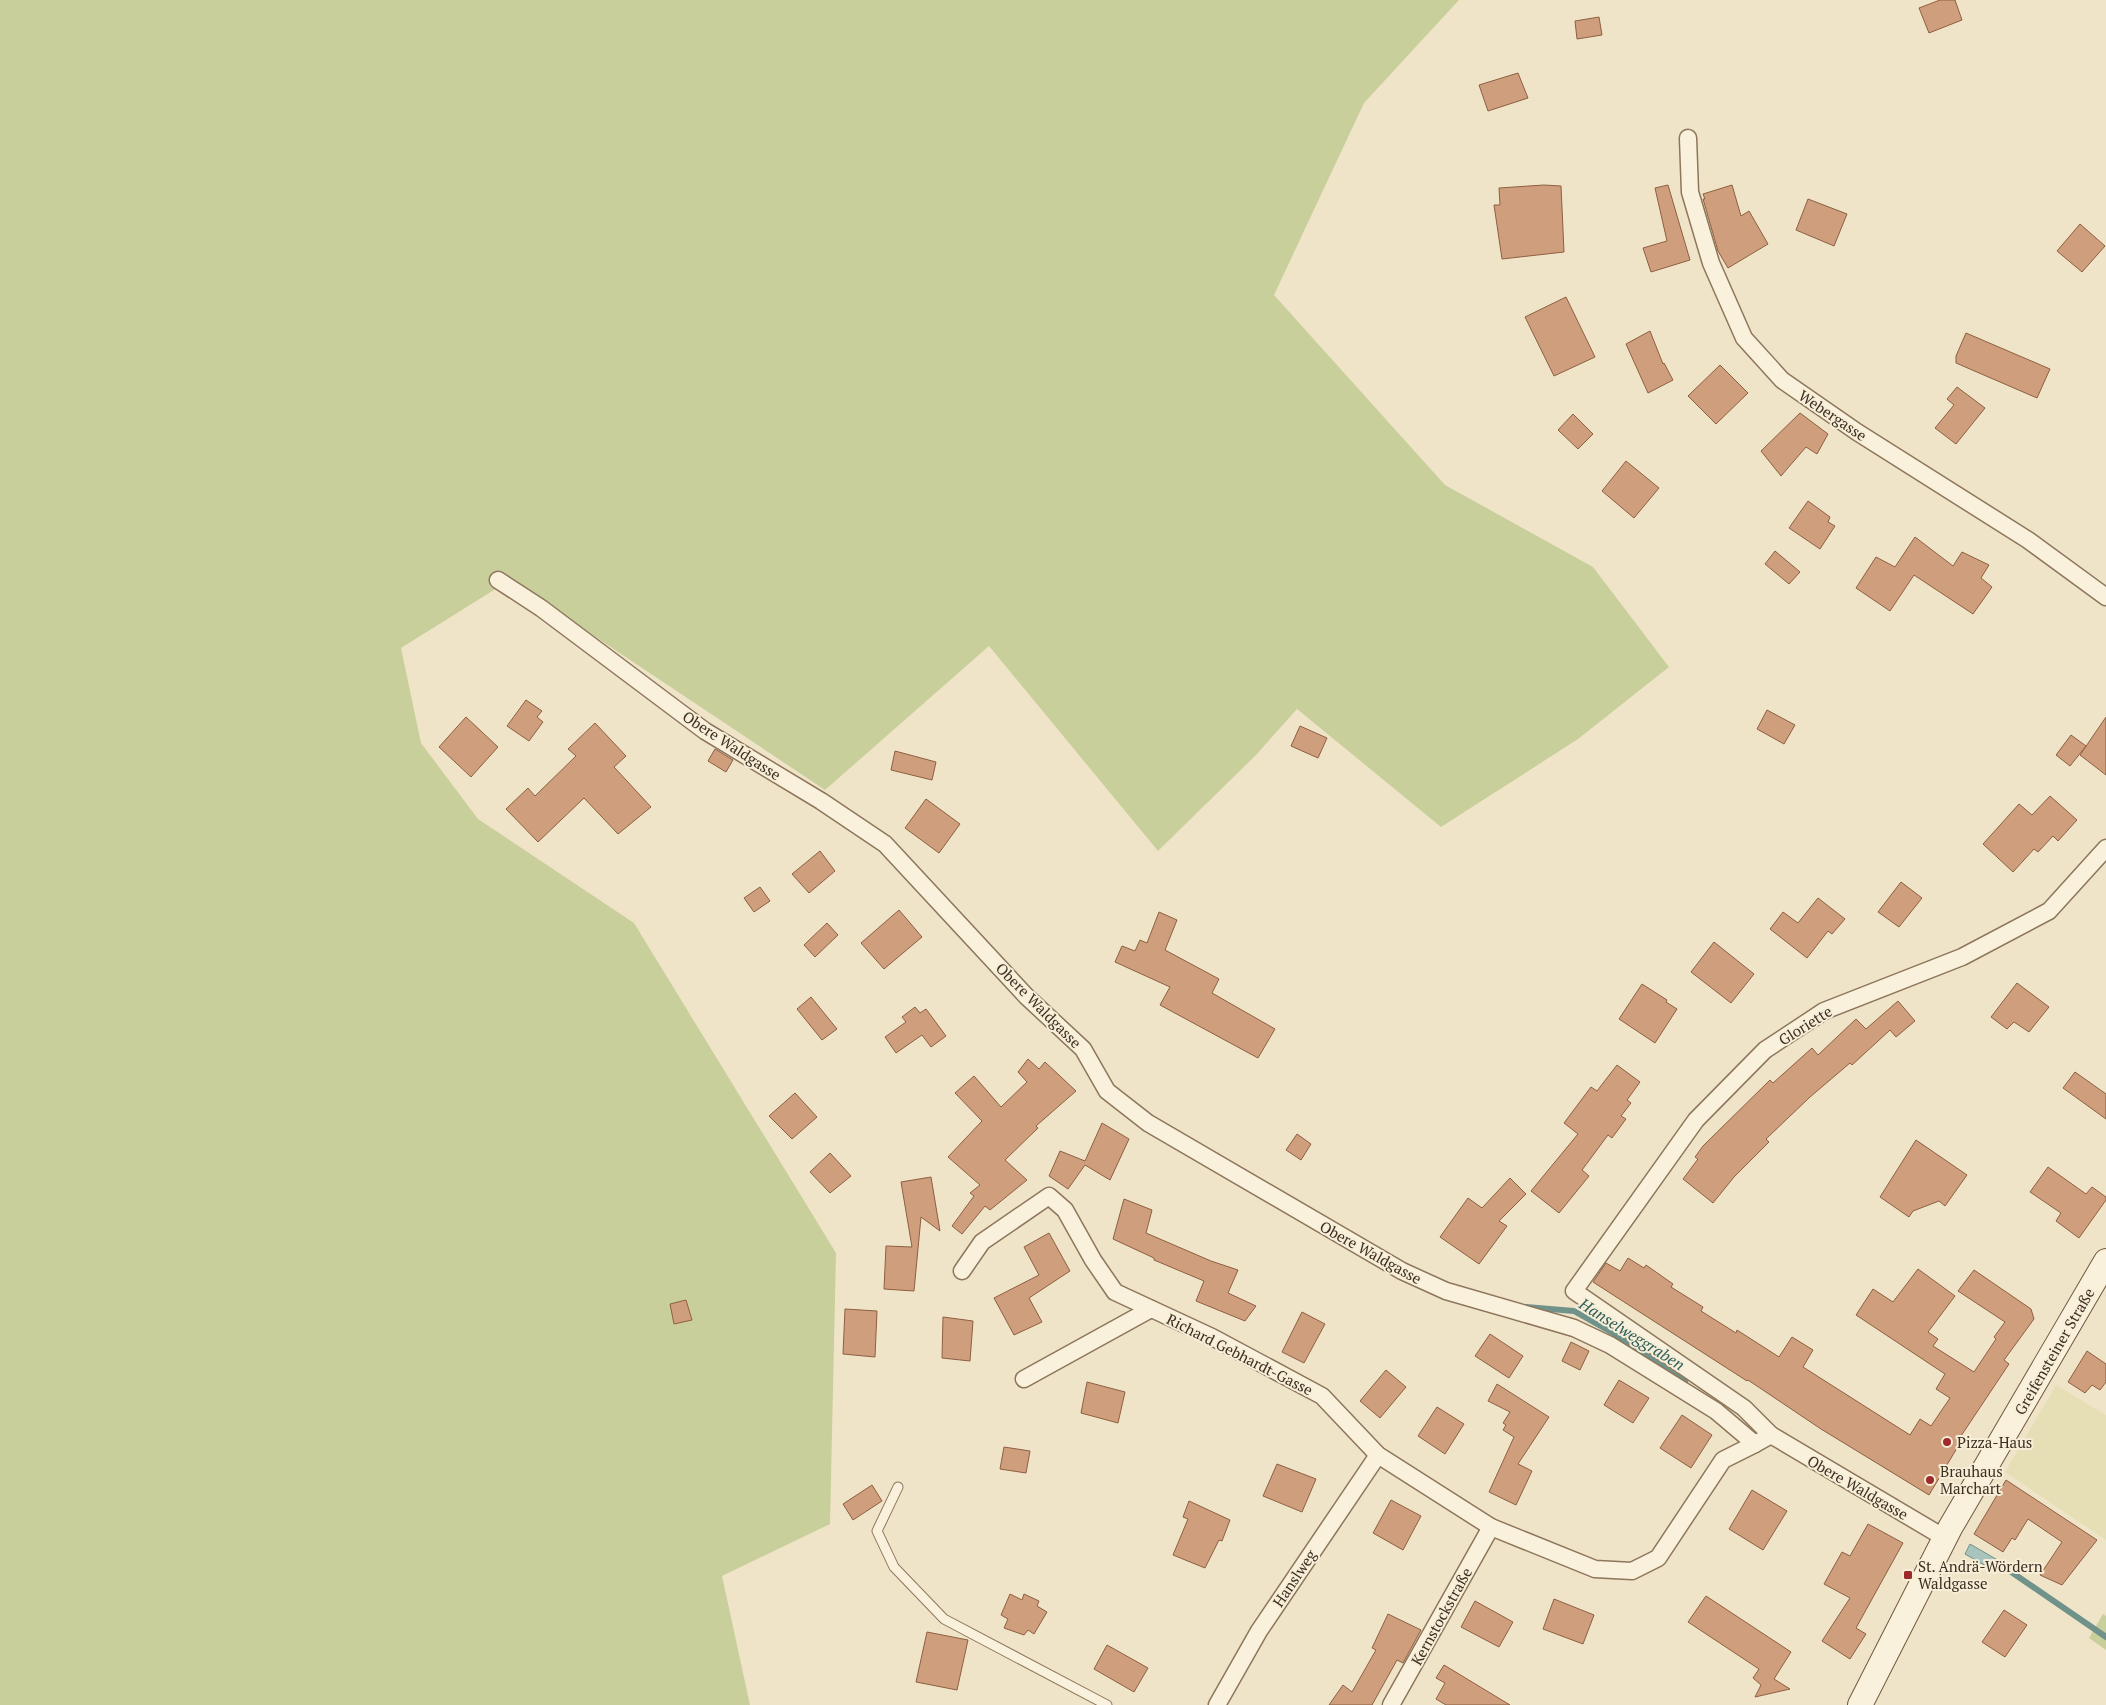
<svg xmlns="http://www.w3.org/2000/svg" width="2106" height="1705" font-family="'PT Serif',serif">
	<style>
		.farmland { fill: #e6deb5 }
		.green { fill: #c9cf9b }
		.water { fill: #a9c4bc; stroke: #6f938a }
		.lines { fill: none; stroke-linecap: round; stroke-linejoin: round }
		.stream { stroke: #6f938a; stroke-width: 6 }
		.building { fill: #cf9f7d; stroke: #8d5f41 }
		.service-casing { stroke: #8d765c; stroke-width: 11 }
		.minor-casing { stroke: #8d765c; stroke-width: 19 }
		.secondary-casing { stroke: #6f573f; stroke-width: 26 }
		.service { stroke: #faf1dc; stroke-width: 9 }
		.minor { stroke: #faf1dc; stroke-width: 16 }
		.secondary { stroke: #faf1dc; stroke-width: 24 }
		.poi-dot { fill: #9e2a2b; stroke: #f7eed8; stroke-width: 2 }
		.labels { text-anchor: middle; dominant-baseline: central; stroke-width: 4; stroke-linejoin: round; paint-order: stroke }
		.street-label { font-size: 15px; fill: #3d2e20; stroke: #f7eed8 }
		.poi-label { font-size: 15px; fill: #3d2e20; stroke: #f7eed8; text-anchor: start }
		.water-label { font-size: 16px; font-style: italic; fill: #2f5d5a; stroke: #f7eed8 }
	</style>
	<rect width="100%" height="100%" fill="#f0e4c8"/>
	<path class="farmland" d="M2056 1385 2106 1415V1540L2005 1472Z"/>
	<g class="green">
		<path d="M0 0H1459L1364 103 1274 295 1445 485 1593 567 1669 667 1578 739 1441 827 1297 709 1256 755 1158 851 989 646 825 790 510 580 401 648 421 743 478 819 634 923 836 1253 830 1524 722 1576 750 1705H0Z"/>
		<path d="M2103 1614 2106 1616V1650L2089 1638Z"/>
	</g>
	<path class="water" d="M1970 1544 2008 1566 2005 1571 1996 1565 1993 1570 1965 1554Z"/>
	<g class="lines">
		<g class="stream">
			<path d="M1526 1307 1574 1311 1613 1333 1685 1382"/>
			<path d="M2007 1569 2106 1637"/>
		</g>
	</g>
	<g class="building">
		<path d="M1940 0H1955L1962 20 1929 33 1919 8Z"/>
		<path d="M1599 17 1602 35 1577 39 1575 21Z"/>
		<path d="M1518 73 1528 98 1488 111 1479 85Z"/>
		<path d="M1544 185 1561 186 1564 252 1502 259 1494 205H1500L1499 188Z"/>
		<path d="M1668 185 1690 260 1651 272 1643 248 1667 241 1655 188Z"/>
		<path d="M1732 185 1741 216 1749 211 1768 244 1728 268 1718 251 1703 199H1705L1703 194Z"/>
		<path d="M1808 199 1847 214 1834 246 1796 230Z"/>
		<path d="M2080 224 2105 246 2082 272 2057 251Z"/>
		<path d="M1566 297 1595 357 1554 376 1525 317Z"/>
		<path d="M1650 331 1663 364 1664 363 1673 380 1648 393 1626 344Z"/>
		<path d="M1966 333 2050 369 2037 398 1956 363V356Z"/>
		<path d="M1720 365 1748 393 1716 424 1688 396Z"/>
		<path d="M1957 387 1985 408 1956 444 1935 428 1954 405 1947 399Z"/>
		<path d="M1800 413 1828 434 1817 454 1806 447 1781 476 1761 451Z"/>
		<path d="M1573 414 1593 434 1578 449 1558 430Z"/>
		<path d="M1626 461 1659 488 1634 518 1602 491Z"/>
		<path d="M1808 501 1830 517 1828 522 1835 526 1820 549 1789 528Z"/>
		<path d="M1915 537 1953 566 1962 552 1989 565 1981 578 1992 587 1973 614 1914 575 1890 611 1856 588 1876 557 1895 567Z"/>
		<path d="M1775 551 1800 572 1789 584 1765 564Z"/>
		<path d="M526 700 542 711 537 717 543 722 529 741 507 726Z"/>
		<path d="M1767 710 1795 725 1784 744 1757 729Z"/>
		<path d="M466 717 498 747 471 777 439 747Z"/>
		<path d="M2106 717V775L2080 755Z"/>
		<path d="M595 723 626 756 614 767 651 807 618 834 584 798 538 842 506 809 528 788 535 796 576 756 568 749Z"/>
		<path d="M1300 726 1327 738 1318 758 1291 746Z"/>
		<path d="M2071 735 2086 746 2070 766 2056 755Z"/>
		<path d="M715 749 733 760 726 772 708 761Z"/>
		<path d="M895 751 936 762 932 780 891 770Z"/>
		<path d="M2050 796 2077 820 2058 841 2053 836 2038 852 2034 849 2013 872 1983 844 2019 804 2032 815Z"/>
		<path d="M926 799 960 824 939 853 905 828Z"/>
		<path d="M820 851 835 871 809 893 792 874Z"/>
		<path d="M1901 882 1922 898 1899 927 1878 912Z"/>
		<path d="M760 887 770 901 754 912 744 898Z"/>
		<path d="M1818 898 1845 919 1832 934 1828 931 1807 958 1770 929 1783 912 1798 923Z"/>
		<path d="M899 910 922 937 884 969 861 943Z"/>
		<path d="M1159 912 1177 920 1165 950 1219 979 1212 993 1275 1029 1258 1058 1160 1005 1170 987 1115 962 1122 946 1135 951 1140 940 1147 943Z"/>
		<path d="M827 923 838 935 815 957 804 945Z"/>
		<path d="M1714 942 1754 974 1731 1003 1691 972Z"/>
		<path d="M2017 983 2049 1007 2029 1032 2014 1022 2007 1029 1991 1017Z"/>
		<path d="M1642 984 1667 1000 1666 1002 1677 1009 1655 1043 1619 1019Z"/>
		<path d="M811 997 837 1029 822 1040 797 1009Z"/>
		<path d="M1898 1001 1915 1021 1896 1037 1890 1030 1852 1065 1850 1063 1810 1097 1766 1139 1769 1142 1734 1177 1713 1203 1683 1179 1698 1159 1695 1157 1703 1146 1770 1080 1773 1083 1812 1048 1818 1055 1856 1019 1866 1029Z"/>
		<path d="M915 1007 920 1013 926 1009 946 1036 931 1047 922 1035 896 1053 885 1037 906 1022 902 1017Z"/>
		<path d="M1028 1059 1039 1069 1045 1062 1076 1091 1036 1126 1038 1128 1005 1160 1027 1180 990 1210 985 1206 962 1234 952 1226 974 1196 970 1193 980 1185 948 1157 982 1121 955 1093 974 1076 1001 1107 1027 1082 1018 1072Z"/>
		<path d="M1617 1065 1640 1082 1627 1100 1631 1103 1621 1116 1626 1119 1612 1138 1608 1135 1582 1170 1589 1176 1559 1213 1531 1191 1578 1134 1564 1123 1591 1087 1597 1091Z"/>
		<path d="M2075 1072 2106 1094V1119L2063 1088Z"/>
		<path d="M795 1093 817 1117 792 1139 769 1116Z"/>
		<path d="M1102 1123 1129 1139 1110 1180 1085 1165 1068 1189 1049 1176 1060 1151 1085 1161Z"/>
		<path d="M1297 1134 1311 1144 1301 1160 1286 1150Z"/>
		<path d="M1916 1140 1967 1175 1945 1206 1939 1201 1913 1211 1909 1217 1880 1197Z"/>
		<path d="M830 1153 851 1176 830 1193 810 1172Z"/>
		<path d="M2048 1167 2086 1194 2092 1187 2106 1197V1200L2079 1238 2056 1221 2061 1213 2030 1192Z"/>
		<path d="M931 1177 940 1231 921 1217 914 1291 884 1289 886 1246 912 1247 901 1182Z"/>
		<path d="M1510 1178 1526 1194 1499 1221 1507 1226 1479 1264 1440 1237 1468 1198 1482 1208Z"/>
		<path d="M1124 1199 1152 1210 1146 1233 1211 1261 1238 1270 1228 1293 1256 1306 1245 1321 1196 1301 1204 1281 1154 1260V1258L1113 1239Z"/>
		<path d="M1049 1233 1070 1271 1029 1298 1042 1322 1014 1335 994 1298 1039 1275 1024 1247Z"/>
		<path d="M1628 1258 1644 1268 1646 1265 1673 1284 1671 1287 1703 1307 1701 1311 1736 1333 1737 1330 1779 1357 1792 1337 1813 1350 1803 1367 1910 1435 1920 1419 1931 1426 1950 1398 1936 1389 1945 1374 1856 1315 1873 1289 1893 1302 1918 1269 1955 1296 1928 1332 1938 1339 1933 1346 1974 1372 1996 1339 1994 1337 2005 1322 1958 1291 1974 1270 2031 1309 2034 1319 2004 1360 2009 1364 1957 1442 1960 1443 1929 1495 1821 1429 1748 1380 1747 1381 1593 1282 1606 1263 1620 1271Z"/>
		<path d="M686 1300 692 1320 674 1324 670 1304Z"/>
		<path d="M845 1309 877 1311 875 1357 843 1354Z"/>
		<path d="M1302 1312 1325 1324 1304 1363 1282 1352Z"/>
		<path d="M943 1317 973 1321 970 1361 942 1358Z"/>
		<path d="M1490 1334 1523 1356 1509 1378 1475 1356Z"/>
		<path d="M1571 1342 1589 1351 1580 1370 1562 1361Z"/>
		<path d="M2087 1351 2106 1364V1382L2100 1390 2092 1385 2085 1393 2068 1382Z"/>
		<path d="M1386 1370 1406 1387 1380 1418 1360 1401Z"/>
		<path d="M1619 1380 1649 1398 1633 1423 1604 1405Z"/>
		<path d="M1087 1382 1125 1392 1118 1423 1081 1413Z"/>
		<path d="M1497 1384 1549 1417 1518 1464 1532 1471 1516 1505 1489 1492 1514 1437 1503 1430 1506 1425 1503 1423 1510 1412 1488 1401Z"/>
		<path d="M1437 1407 1464 1424 1445 1454 1418 1436Z"/>
		<path d="M1682 1415 1712 1435 1691 1468 1660 1448Z"/>
		<path d="M1004 1447 1030 1451 1026 1473 1000 1469Z"/>
		<path d="M1277 1464 1316 1479 1302 1512 1263 1496Z"/>
		<path d="M2006 1480 2097 1540 2062 1585 2040 1575 2062 1542 2028 1519 2015 1540 2012 1538 2003 1552 1974 1534Z"/>
		<path d="M872 1485 882 1501 853 1520 843 1504Z"/>
		<path d="M1752 1490 1787 1511 1763 1550 1729 1529Z"/>
		<path d="M1391 1500 1421 1516 1403 1550 1373 1533Z"/>
		<path d="M1189 1501 1230 1520 1222 1541 1219 1540 1205 1568 1173 1555 1188 1519 1183 1517Z"/>
		<path d="M1868 1524 1903 1543 1856 1628 1866 1634 1850 1659 1822 1641 1850 1598 1824 1584 1842 1552 1850 1556Z"/>
		<path d="M1010 1594 1022 1600 1024 1594 1039 1601 1037 1606 1047 1612 1034 1634 1028 1630 1024 1635 1004 1628 1008 1619 1001 1615Z"/>
		<path d="M1706 1596 1791 1652 1774 1679 1790 1689 1755 1697 1761 1685 1753 1678 1759 1669 1688 1622Z"/>
		<path d="M1554 1599 1594 1615 1583 1644 1543 1629Z"/>
		<path d="M1475 1601 1513 1622 1499 1647 1461 1627Z"/>
		<path d="M2004 1610 2027 1625 2005 1657 1982 1642Z"/>
		<path d="M1388 1614 1421 1630 1403 1663 1397 1660 1372 1705H1329L1343 1685 1352 1692 1376 1650 1372 1648Z"/>
		<path d="M927 1632 968 1640 957 1690 916 1682Z"/>
		<path d="M1107 1645 1148 1668 1134 1692 1094 1669Z"/>
		<path d="M1444 1665 1510 1705H1446L1436 1699 1445 1683 1436 1678Z"/>
	</g>
	<g class="lines">
		<g class="service-casing">
			<path id="service" d="M898 1487 877 1531 894 1567 944 1619 1107 1705"/>
		</g>
		<g class="minor-casing">
			<g id="minor">
				<path d="M1688 138 1690 192 1711 263 1744 338 1782 380 1857 432 2028 540 2106 597"/>
				<path d="M498 580 541 608 705 731 821 801 885 844 1027 997 1083 1049 1107 1091 1148 1123 1402 1271 1446 1291 1574 1328 1610 1345 1716 1411 1755 1444 1771 1435 1945 1538"/>
				<path d="M962 1271 982 1242 1049 1196 1065 1210 1093 1260 1115 1292 1212 1337 1322 1396 1378 1455 1491 1527 1595 1569 1632 1571 1658 1558 1723 1460 1755 1444"/>
				<path d="M1024 1379 1151 1309"/>
				<path d="M1771 1435 1744 1408 1574 1291 1696 1120 1765 1050 1824 1011 1962 957 2049 911 2106 848"/>
				<path d="M1217 1705 1259 1631 1378 1455"/>
				<path d="M1391 1705 1491 1527"/>
			</g>
		</g>
		<g class="secondary-casing">
			<path id="secondary" d="M1860 1705 1950 1528 2106 1261"/>
		</g>
		<use href="#service" class="service"/>
		<use href="#minor" class="minor"/>
		<use href="#secondary" class="secondary"/>
	</g>
	<g class="poi-dot">
		<circle cx="1947" cy="1442" r="5"/>
		<circle cx="1930" cy="1480" r="5"/>
		<rect x="1903" y="1570" width="10" height="10" rx="2.5"/>
	</g>
	<g class="labels">
		<g class="street-label">
			<text transform="translate(1833 415) rotate(34)">Webergasse</text>
			<text transform="translate(732 745) rotate(33)">Obere Waldgasse</text>
			<text transform="translate(1039 1005) rotate(45)">Obere Waldgasse</text>
			<text transform="translate(1805 1025) rotate(-32)">Gloriette</text>
			<text transform="translate(1371 1252) rotate(29)">Obere Waldgasse</text>
			<text transform="translate(2054 1351) rotate(-60)">Greifensteiner Straße</text>
			<text transform="translate(1240 1354) rotate(27)">Richard Gebhardt-Gasse</text>
			<text transform="translate(1858 1487) rotate(30)">Obere Waldgasse</text>
			<text transform="translate(1294 1578) rotate(-56)">Hanslweg</text>
			<text transform="translate(1441 1616) rotate(-61)">Kernstockstraße</text>
		</g>
		<g class="poi-label">
			<text x="1957" y="1442">Pizza-Haus</text>
			<text x="1940" y="1471">Brauhaus<tspan x="1940" dy="17">Marchart</tspan></text>
			<text x="1918" y="1566">St. Andrä-Wördern<tspan x="1918" dy="17">Waldgasse</tspan></text>
		</g>
		<g class="water-label">
			<text transform="translate(1632 1334) rotate(32)">Hanselweggraben</text>
		</g>
	</g>
</svg>
